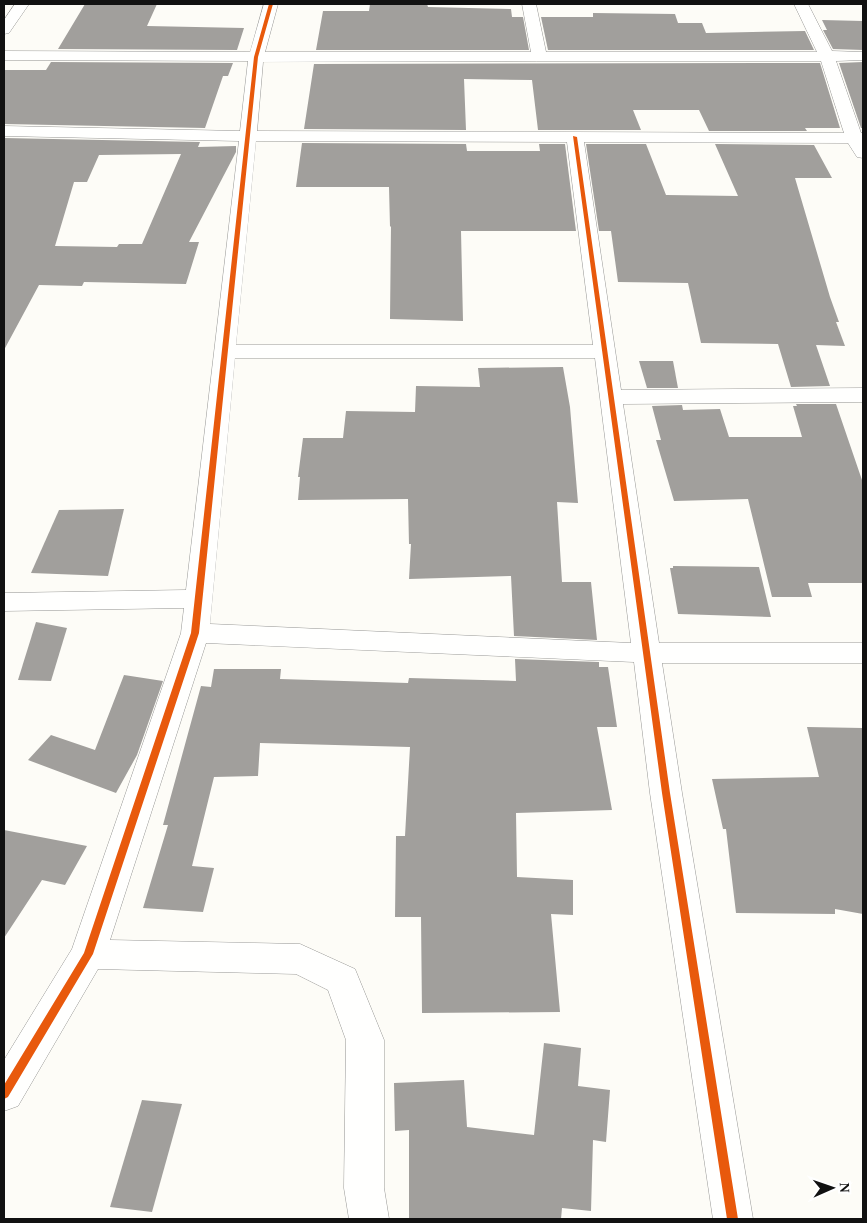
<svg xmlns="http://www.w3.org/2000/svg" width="867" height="1223" font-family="Georgia,serif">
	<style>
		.building { fill: #a19f9c; fill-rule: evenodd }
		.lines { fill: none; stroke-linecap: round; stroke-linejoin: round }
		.minor-casing { stroke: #979795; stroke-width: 1 }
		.minor { fill: #fffffe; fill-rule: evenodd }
		.cycleway-casing { stroke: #fff; stroke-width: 3 }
		.cycleway { fill: #e8590c; fill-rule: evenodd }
	</style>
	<rect width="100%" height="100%" fill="#fdfcf7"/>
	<g class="building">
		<path d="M85 4H157L147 26 244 28 237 50 58 49Z"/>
		<path d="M370 4H427L428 7 511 9 512 17H523L529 50H316L323 11H369Z"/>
		<path d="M593 13 675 14 678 23H702L706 33 805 31 814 50H548L541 17H593Z"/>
		<path d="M822 20 863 21V50L833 49 823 30H827Z"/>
		<path d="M51 62 233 63 228 76H223L205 128 4 124V70H46Z"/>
		<path d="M863 62V128H861L839 63Z"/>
		<path d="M820 63 840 128H805L807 131H709L699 110H633L641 130H538L532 80 464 79 466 130 304 129 314 64Z"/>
		<path d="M4 138 200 142 198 147 236 146V152L189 242H199L186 284 84 282 82 286 39 285 4 350ZM181 154 142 244H119L117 247 55 246 74 182H87L99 155Z"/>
		<path d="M302 143 466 144 467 151H540L539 144H565L576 231H461L463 321 390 319 391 226 390 227 389 187H296Z"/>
		<path d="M586 144H646L666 195 738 196 715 144 814 145 832 178H795L830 297 839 322H836L845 346 816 345 830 386 791 387 778 344 701 343 688 283 618 282 611 231H599Z"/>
		<path d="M639 361H673L678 388H647Z"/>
		<path d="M563 367 570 407 578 503 557 502 562 582H591L597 640 514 636 511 576 409 579 411 544H409L408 499 298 500 300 477H298L303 438H343L346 411 415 412 416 386 480 387 478 368Z"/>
		<path d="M796 404H836L863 483V583H808L812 597H772L748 499 674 501 656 440H661L652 406 682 405 683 410 720 409 729 437H802L793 406H797Z"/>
		<path d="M124 509 108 576 31 573 59 510Z"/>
		<path d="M673 566 759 567 771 617 678 614 670 568H673Z"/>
		<path d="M36 622 67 628 51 681 18 680Z"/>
		<path d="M515 659 599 662V667H608L617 727H597L612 810 516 813 517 877 573 880V915L551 914 560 1012 422 1013 421 917H395L396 836H405L410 747 260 743 258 776 214 777 192 866 214 868 203 912 143 908 168 825H163L201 686 211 687 214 669H281L280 679 408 683 409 678 516 681Z"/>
		<path d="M124 675 163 681 137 755 116 793 28 760 51 735 95 750Z"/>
		<path d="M807 727 863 728V914L835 909V914L736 913 726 829H723L712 779 819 777Z"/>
		<path d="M4 830 87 846 65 885 42 880 4 938Z"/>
		<path d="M544 1043 581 1048 578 1086 610 1090 606 1142 593 1140 591 1211 562 1208 561 1219H409V1130L395 1131 394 1083 464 1080 467 1127 534 1135Z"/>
		<path d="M142 1100 182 1104 152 1212 110 1207Z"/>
	</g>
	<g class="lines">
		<g class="minor-casing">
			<g id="minor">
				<path d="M15 4H29L9 33 4 34V20Z"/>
				<path d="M264 4H278L265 52H531L522 4H536L546 52H817L794 4H808L832 51 863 52V60L836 61 861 133H863V158L857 157 848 143 584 142 621 390 863 388V402L623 404 659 643H863V663H662L682 793 753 1219H713L650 793 634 662 206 643 110 940 300 944 355 969 384 1040V1188L389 1219H349L344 1188 346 1040 328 990 296 974 98 969 18 1106 4 1111V1060L72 949 181 633 184 608 4 611V593L186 590 239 141 4 136V126L240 131 248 61 4 60V51L250 52ZM537 61H821L844 133 257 131 263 62ZM256 141 567 142 593 345H236ZM235 358H595L631 643 210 624Z"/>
			</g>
		</g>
		<use href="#minor" class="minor"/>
		<g class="cycleway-casing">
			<g id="cycleway">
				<path d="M269 4H273L258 57 199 633 93 954 8 1097 4 1099V1085L84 953 191 633 254 57Z"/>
				<path d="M573 136 577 137 670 793 738 1219H727L662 793Z"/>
			</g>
		</g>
		<use href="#cycleway" class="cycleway"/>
	</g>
	<rect width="867" height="1223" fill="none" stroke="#111111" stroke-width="10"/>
	<g transform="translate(832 1188) rotate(88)" stroke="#ffffff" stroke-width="4" paint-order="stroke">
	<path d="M0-4L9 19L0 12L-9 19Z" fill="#111111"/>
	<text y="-8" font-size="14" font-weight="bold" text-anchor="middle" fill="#111111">N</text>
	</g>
</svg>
